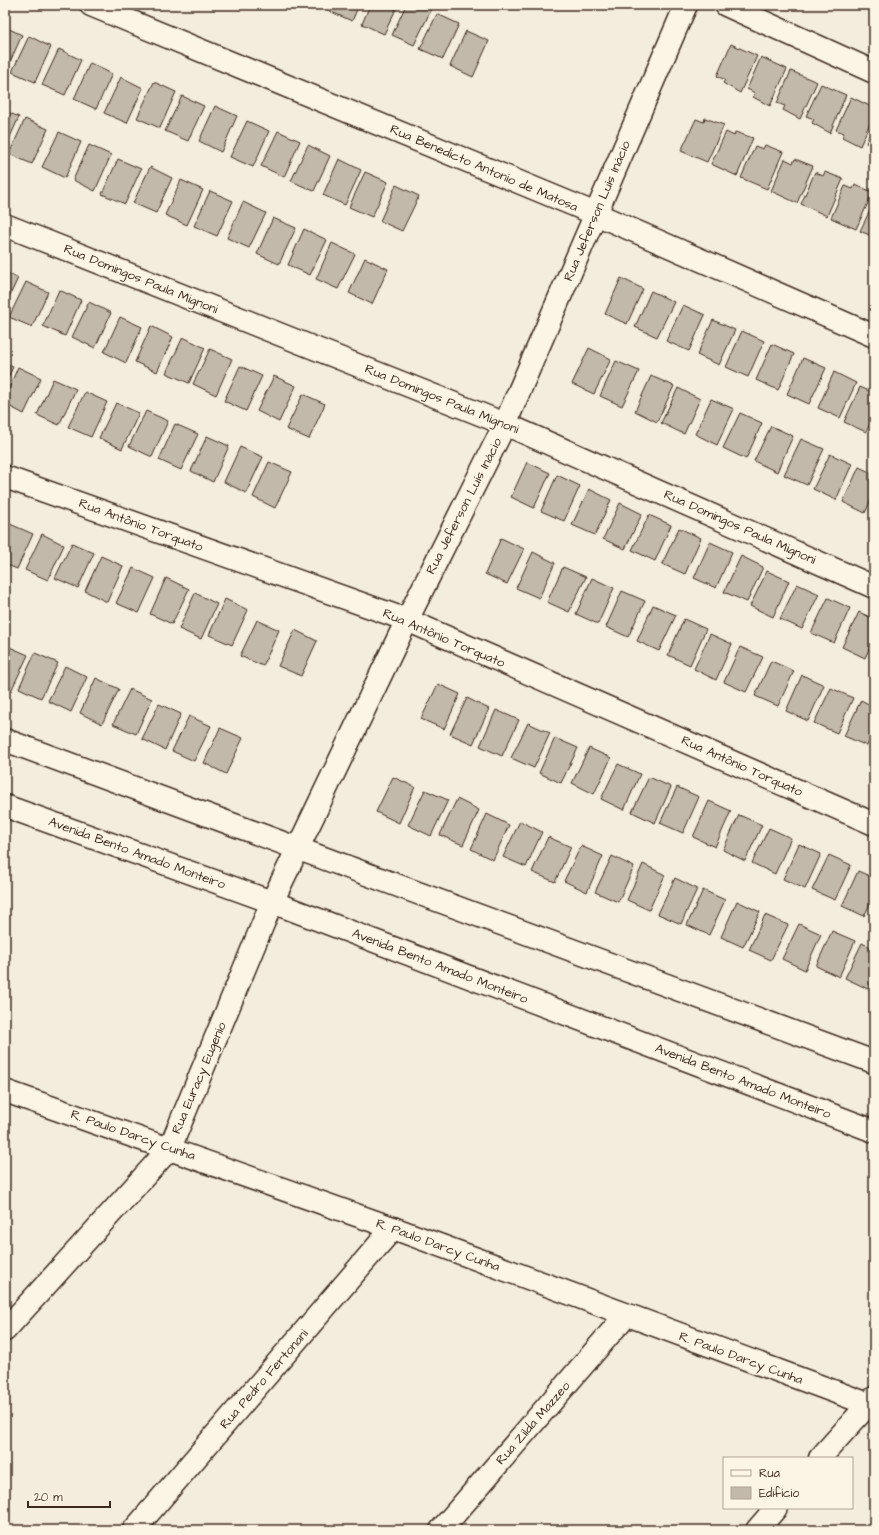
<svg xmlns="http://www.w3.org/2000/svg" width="879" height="1535" font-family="'Architects Daughter',sans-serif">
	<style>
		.building { fill: #c3b9aa; stroke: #3b2a1e }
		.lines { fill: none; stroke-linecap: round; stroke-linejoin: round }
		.minor-casing { stroke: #3b2a1e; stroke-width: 25 }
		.minor { stroke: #fcf5e5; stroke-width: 22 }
		.labels { text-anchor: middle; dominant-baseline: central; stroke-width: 3; stroke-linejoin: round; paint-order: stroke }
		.street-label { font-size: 13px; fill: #3b2a1e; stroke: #fcf5e5 }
	</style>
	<rect width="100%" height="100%" fill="#f4eddd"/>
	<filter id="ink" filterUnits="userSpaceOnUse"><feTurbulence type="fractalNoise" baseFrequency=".025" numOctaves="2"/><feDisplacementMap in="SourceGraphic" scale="8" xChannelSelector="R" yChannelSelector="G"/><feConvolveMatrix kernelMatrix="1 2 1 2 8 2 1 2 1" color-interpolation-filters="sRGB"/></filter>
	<g filter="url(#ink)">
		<g class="building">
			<path d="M332 5H359L352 21 329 11Z"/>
			<path d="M370 5H398L384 34 362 24Z"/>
			<path d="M406 5H420L431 10 414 45 392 35Z"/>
			<path d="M437 14 459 24 443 59 420 49Z"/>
			<path d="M5 27 22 35 6 71 5 70Z"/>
			<path d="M466 31 489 41 473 77 450 66Z"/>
			<path d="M29 36 51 47 35 82 12 72Z"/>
			<path d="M731 44 757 56 740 93 723 83 725 80 717 76Z"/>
			<path d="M59 49 81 60 65 95 42 85Z"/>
			<path d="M761 57 787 69 770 106 753 97 755 93 747 89Z"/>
			<path d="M90 63 112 74 96 109 74 99Z"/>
			<path d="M791 71 817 82 800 119 783 110 785 106 777 103Z"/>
			<path d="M121 77 143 88 127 123 104 113Z"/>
			<path d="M154 82 176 92 160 128 137 118Z"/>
			<path d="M821 84 846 95 830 133 812 123 814 119 806 116Z"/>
			<path d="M182 96 204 106 188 141 165 131Z"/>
			<path d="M851 97 874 108V114L860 146 842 137 844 133 836 130Z"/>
			<path d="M215 106 237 116 221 152 199 141Z"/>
			<path d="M5 111 19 117 5 148Z"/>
			<path d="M705 118 724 125 707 162 681 151 696 119 704 122Z"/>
			<path d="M25 119 48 129 32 164 9 154Z"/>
			<path d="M247 121 269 131 253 167 230 157Z"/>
			<path d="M874 125V147L866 143Z"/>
			<path d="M278 131 300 141 284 177 261 166Z"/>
			<path d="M59 132 81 142 65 178 42 167Z"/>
			<path d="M726 132 734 136 735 132 753 138 737 176 711 164Z"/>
			<path d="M89 145 111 155 95 191 73 180Z"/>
			<path d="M308 145 330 156 314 191 291 181Z"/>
			<path d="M765 145 783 152 767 189 741 178 755 146 763 149Z"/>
			<path d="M118 159 141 169 125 204 102 194Z"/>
			<path d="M339 159 361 170 345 205 323 195Z"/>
			<path d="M785 159 793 163 795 159 813 166 797 203 771 191Z"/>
			<path d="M150 167 172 178 156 213 133 203Z"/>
			<path d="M365 172 388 182 372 217 349 207Z"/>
			<path d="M815 172 823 176 825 172 843 179 827 216 801 204Z"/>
			<path d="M181 180 203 190 187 225 165 215Z"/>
			<path d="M396 185 419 196 402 231 380 221Z"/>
			<path d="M855 185 873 192 856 229 831 218 845 186 853 189Z"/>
			<path d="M210 191 233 201 217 236 194 226Z"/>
			<path d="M243 202 266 213 249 248 227 238Z"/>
			<path d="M874 202V237L860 231Z"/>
			<path d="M273 218 296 228 279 264 257 254Z"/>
			<path d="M304 229 327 240 310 275 288 265Z"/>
			<path d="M332 243 355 254 338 289 316 279Z"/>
			<path d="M365 258 388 269 372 304 349 293Z"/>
			<path d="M5 272 18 278 5 306Z"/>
			<path d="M621 278 643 289 627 324 605 314Z"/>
			<path d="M26 282 48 292 32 327 9 317Z"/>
			<path d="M59 290 81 300 65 336 43 326Z"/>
			<path d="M651 291 674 302 657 337 635 327Z"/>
			<path d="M89 302 111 313 95 348 72 337Z"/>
			<path d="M683 305 705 315 689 351 666 341Z"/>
			<path d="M120 317 142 327 126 363 104 352Z"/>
			<path d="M713 320 735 330 719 365 697 355Z"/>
			<path d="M151 326 173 337 157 372 135 362Z"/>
			<path d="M742 331 764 341 748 377 726 367Z"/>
			<path d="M183 337 205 348 189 383 166 373Z"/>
			<path d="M772 344 794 354 778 390 756 380Z"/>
			<path d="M589 348 611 359 594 394 572 384Z"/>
			<path d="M210 349 232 359 216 395 193 384Z"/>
			<path d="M803 358 826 368 809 404 787 394Z"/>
			<path d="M616 361 639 371 622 406 600 396Z"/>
			<path d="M5 363 13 367 5 384Z"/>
			<path d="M240 366 262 376 246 411 224 401Z"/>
			<path d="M18 367 41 378 24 414 5 404V397Z"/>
			<path d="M834 372 856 383 840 418 818 408Z"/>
			<path d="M274 376 296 386 279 422 257 411Z"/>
			<path d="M651 376 674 386 657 422 635 411Z"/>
			<path d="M53 379 76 389 59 425 37 415Z"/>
			<path d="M860 387 874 393V415L866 432 844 422Z"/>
			<path d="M678 388 700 399 684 434 661 423Z"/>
			<path d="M85 392 107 402 91 437 68 427Z"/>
			<path d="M303 394 325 404 309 439 286 429Z"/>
			<path d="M711 399 734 409 717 445 695 434Z"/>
			<path d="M116 403 139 413 122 449 99 438Z"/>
			<path d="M146 411 168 421 152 457 129 446Z"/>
			<path d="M740 413 762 423 746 459 723 448Z"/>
			<path d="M175 424 198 434 181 470 159 460Z"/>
			<path d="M771 426 793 436 777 472 754 461Z"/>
			<path d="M207 436 229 446 213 482 191 471Z"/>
			<path d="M801 439 824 449 807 485 784 475Z"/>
			<path d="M240 447 263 457 246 493 224 482Z"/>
			<path d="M830 454 852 464 836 500 813 489Z"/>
			<path d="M269 462 292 472 275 508 253 497Z"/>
			<path d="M527 462 550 473 534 508 511 497Z"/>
			<path d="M859 467 874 474V493L865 513 843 502Z"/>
			<path d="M557 475 580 486 564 521 541 511Z"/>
			<path d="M589 489 611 500 595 535 572 525Z"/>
			<path d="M620 503 642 514 625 549 603 539Z"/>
			<path d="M649 515 671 525 655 561 632 550Z"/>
			<path d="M10 524 33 534 17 569 5 564V535Z"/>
			<path d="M679 528 701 538 685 574 662 564Z"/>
			<path d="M42 534 64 545 48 580 25 570Z"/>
			<path d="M501 538 524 549 507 584 485 574Z"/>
			<path d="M710 542 732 552 716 588 694 578Z"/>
			<path d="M72 543 94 553 78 588 55 578Z"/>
			<path d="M533 552 555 563 539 598 516 588Z"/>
			<path d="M101 556 123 566 107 602 85 591Z"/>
			<path d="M741 556 763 567 747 602 724 592Z"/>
			<path d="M563 567 586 577 569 612 547 602Z"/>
			<path d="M133 568 155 578 139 613 116 603Z"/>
			<path d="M767 571 789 581 773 617 750 606Z"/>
			<path d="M166 578 189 589 172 624 150 614Z"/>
			<path d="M592 578 614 588 598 624 576 614Z"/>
			<path d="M797 584 819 594 802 629 780 619Z"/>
			<path d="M622 591 645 601 628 637 606 627Z"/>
			<path d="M195 593 217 604 201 639 179 629Z"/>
			<path d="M828 598 850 608 834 643 811 633Z"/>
			<path d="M225 599 248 610 232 645 209 635Z"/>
			<path d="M653 605 676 615 659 651 637 641Z"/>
			<path d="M859 612 874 619V638L865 658 842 647Z"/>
			<path d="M684 619 706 629 690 665 668 655Z"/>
			<path d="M257 620 279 630 263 666 240 656Z"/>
			<path d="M295 630 317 641 301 676 278 666Z"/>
			<path d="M710 634 732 644 716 680 694 669Z"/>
			<path d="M5 645 28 655 11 691 5 688Z"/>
			<path d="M740 647 763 657 746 692 724 682Z"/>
			<path d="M35 653 58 663 41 698 19 688Z"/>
			<path d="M771 661 794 671 778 706 755 696Z"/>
			<path d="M65 666 87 677 71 712 48 701Z"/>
			<path d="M802 675 824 685 808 721 786 711Z"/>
			<path d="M96 678 119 689 102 724 80 713Z"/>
			<path d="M438 684 460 694 444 729 421 719Z"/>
			<path d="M831 688 853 698 837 733 814 723Z"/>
			<path d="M130 689 152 699 136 734 113 724Z"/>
			<path d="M467 698 489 709 473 744 450 734Z"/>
			<path d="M861 700 874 707V731L867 746 844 736Z"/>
			<path d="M159 704 181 714 165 750 142 739Z"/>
			<path d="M496 710 519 720 502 756 480 746Z"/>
			<path d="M189 716 211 726 194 761 172 751Z"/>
			<path d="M528 723 550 733 534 768 511 758Z"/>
			<path d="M220 728 243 738 226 774 204 763Z"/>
			<path d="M555 738 578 748 561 783 539 773Z"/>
			<path d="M589 748 611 758 594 794 572 783Z"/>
			<path d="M618 764 640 774 624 810 601 799Z"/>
			<path d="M393 777 415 787 399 823 376 812Z"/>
			<path d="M649 777 671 787 655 823 632 812Z"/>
			<path d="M677 787 699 797 683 833 660 823Z"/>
			<path d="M425 790 448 800 431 836 408 825Z"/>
			<path d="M457 799 479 810 463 845 440 835Z"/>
			<path d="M709 801 731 811 715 847 693 837Z"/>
			<path d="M487 814 509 825 493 860 471 849Z"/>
			<path d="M739 815 762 825 745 861 723 850Z"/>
			<path d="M520 821 542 832 526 867 503 857Z"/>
			<path d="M769 828 791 838 775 874 752 863Z"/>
			<path d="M548 837 571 847 555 882 532 872Z"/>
			<path d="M799 844 821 854 805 889 783 879Z"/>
			<path d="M581 846 603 856 587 892 564 881Z"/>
			<path d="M829 855 851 865 835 900 812 890Z"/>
			<path d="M612 856 634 867 618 902 595 892Z"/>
			<path d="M643 864 665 875 649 910 627 900Z"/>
			<path d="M858 871 874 878V896L864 916 842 906Z"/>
			<path d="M675 878 697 889 681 924 658 914Z"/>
			<path d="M703 890 725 900 709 935 687 925Z"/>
			<path d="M737 901 760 912 743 947 721 937Z"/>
			<path d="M765 915 788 925 771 960 749 950Z"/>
			<path d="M799 924 821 934 805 970 782 959Z"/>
			<path d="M832 931 855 941 839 977 816 966Z"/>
			<path d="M862 943 874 949V975L868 989 845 978Z"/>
		</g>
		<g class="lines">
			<g class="minor-casing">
				<g id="minor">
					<path d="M91 5 596 214 874 336"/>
					<path d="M726 5 874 72"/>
					<path d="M5 225 505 424 874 587"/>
					<path d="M5 477 407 620 874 824"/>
					<path d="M5 740 874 1062"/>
					<path d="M5 806 272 902 874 1131"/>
					<path d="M5 1091 393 1228 868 1404"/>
					<path d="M5 1330 170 1148 272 902 407 620 505 424 686 5"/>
					<path d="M820 1458 874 1398"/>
					<path d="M134 1530 393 1228"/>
					<path d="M441 1530 626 1315"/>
					<path d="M757 1530 776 1508"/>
				</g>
			</g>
			<use href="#minor" class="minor"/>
		</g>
	</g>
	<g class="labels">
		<g class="street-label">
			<text transform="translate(484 168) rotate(23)">Rua Benedicto Antonio de Matosa</text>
			<text transform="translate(597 211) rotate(-67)">Rua Jeferson Luís Inácio</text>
			<text transform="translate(141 279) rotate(22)">Rua Domingos Paula Mignoni</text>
			<text transform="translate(442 399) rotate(22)">Rua Domingos Paula Mignoni</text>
			<text transform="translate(464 506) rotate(-63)">Rua Jeferson Luís Inácio</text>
			<text transform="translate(141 525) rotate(20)">Rua Antônio Torquato</text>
			<text transform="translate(740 527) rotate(24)">Rua Domingos Paula Mignoni</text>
			<text transform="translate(444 638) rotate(23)">Rua Antônio Torquato</text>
			<text transform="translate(742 766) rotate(24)">Rua Antônio Torquato</text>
			<text transform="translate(137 853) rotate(20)">Avenida Bento Amado Monteiro</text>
			<text transform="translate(440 966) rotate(21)">Avenida Bento Amado Monteiro</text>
			<text transform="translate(199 1078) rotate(-67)">Rua Euracy Eugenio</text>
			<text transform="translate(743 1081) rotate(21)">Avenida Bento Amado Monteiro</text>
			<text transform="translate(133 1135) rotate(19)">R. Paulo Darcy Cunha</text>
			<text transform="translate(438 1245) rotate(20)">R. Paulo Darcy Cunha</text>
			<text transform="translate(741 1358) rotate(20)">R. Paulo Darcy Cunha</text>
			<text transform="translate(264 1379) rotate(-49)">Rua Pedro Fertonani</text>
			<text transform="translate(533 1423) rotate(-49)">Rua Zilda Mazzeo</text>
		</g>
	</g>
	<rect width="879" height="1535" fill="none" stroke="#fcf5e5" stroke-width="20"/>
	<rect x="10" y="10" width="859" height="1515" fill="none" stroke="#3b2a1e" stroke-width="1.5" filter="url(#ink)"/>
	<rect x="723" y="1457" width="130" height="52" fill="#fcf5e5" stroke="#afa495"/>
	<rect x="731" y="1470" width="20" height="6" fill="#fcf5e5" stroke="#afa495"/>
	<text x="759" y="1477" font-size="12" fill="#3b2a1e">Rua</text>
	<rect x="731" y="1487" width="20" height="12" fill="#c3b9aa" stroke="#afa495"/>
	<text x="759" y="1497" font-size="12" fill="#3b2a1e">Edifício</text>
	<path d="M28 1501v6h82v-6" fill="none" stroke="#3b2a1e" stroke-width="2"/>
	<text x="34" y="1501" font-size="12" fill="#3b2a1e" stroke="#fcf5e5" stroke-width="3" paint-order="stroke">20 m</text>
</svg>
